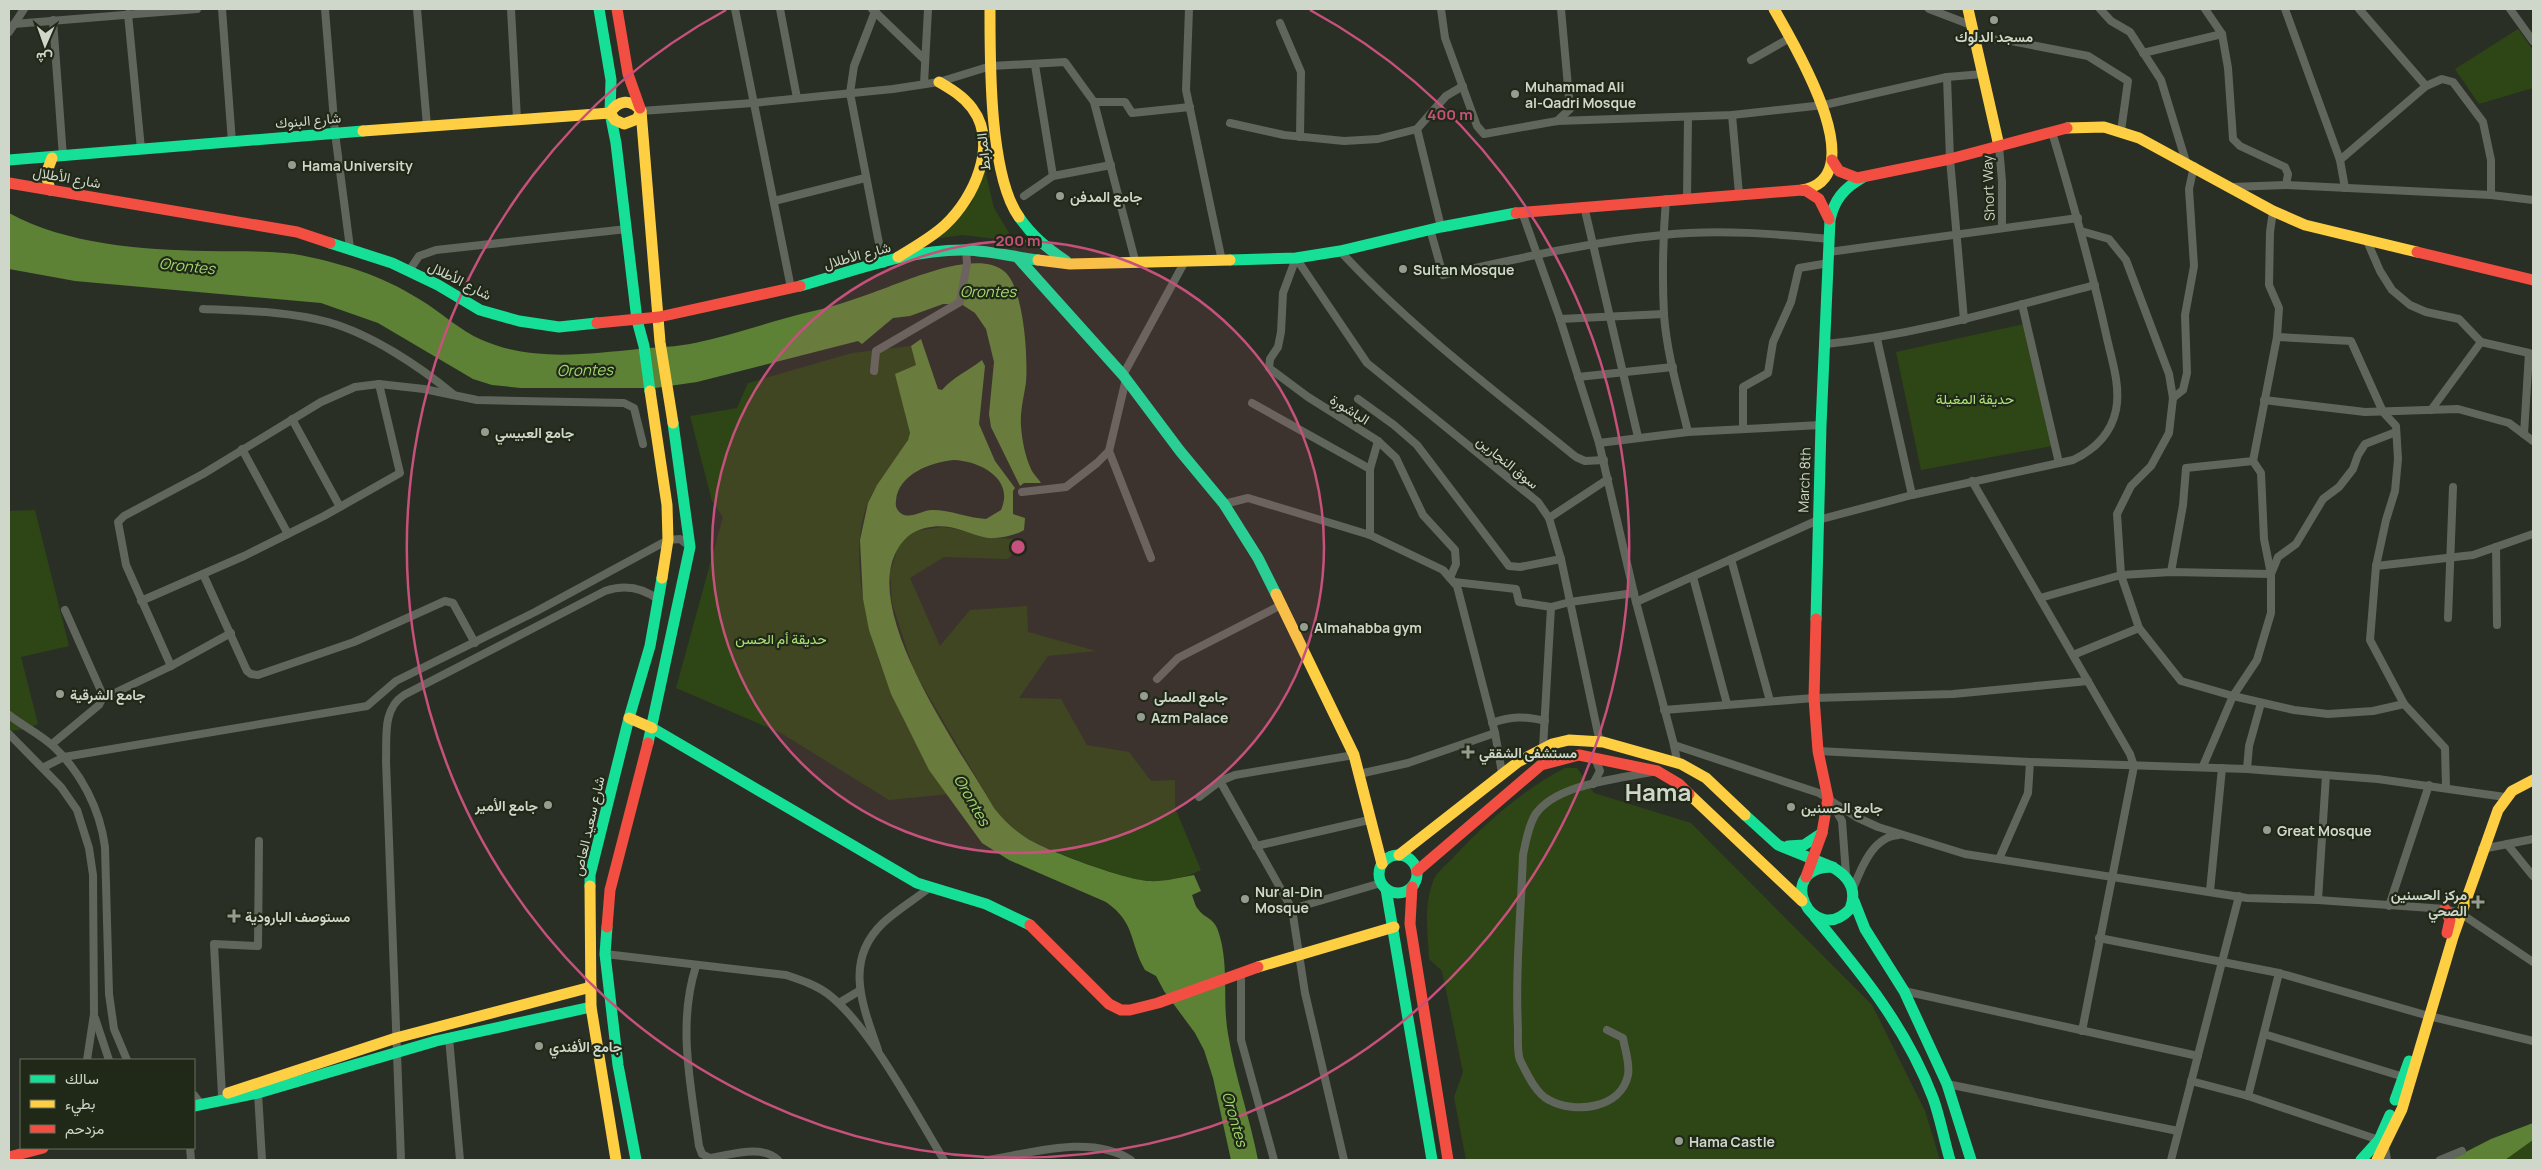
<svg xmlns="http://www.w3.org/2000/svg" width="2542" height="1169" font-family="Manrope,Vazirmatn,sans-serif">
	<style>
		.green { fill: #2e4515 }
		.water { fill: #5d8236; fill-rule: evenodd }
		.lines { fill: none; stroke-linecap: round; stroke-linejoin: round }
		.street { stroke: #60665b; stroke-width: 8 }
		.fast { stroke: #16e098; stroke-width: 11 }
		.slow { stroke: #ffcf43; stroke-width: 11 }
		.jam { stroke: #f24e42; stroke-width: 11 }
		.ring { fill: none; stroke: #c6517c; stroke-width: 2.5 }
		.poi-dot { fill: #959c90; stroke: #202917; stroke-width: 2 }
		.labels { text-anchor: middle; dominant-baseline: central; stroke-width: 4.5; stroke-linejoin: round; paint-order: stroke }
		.poi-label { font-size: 14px; font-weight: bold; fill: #cfd6ca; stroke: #202917; text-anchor: start }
		.street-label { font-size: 14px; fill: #cfd6ca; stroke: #202917 }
		.park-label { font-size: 14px; fill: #ade478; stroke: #202917 }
		.water-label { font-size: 15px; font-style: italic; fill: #a3d96e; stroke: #202917 }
		.town-label { font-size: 24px; font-weight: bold; fill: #cfd6ca; stroke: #202917 }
		.centre { fill: #c6517c; stroke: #202917; stroke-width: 2.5 }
		.ring-label { font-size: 15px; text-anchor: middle; font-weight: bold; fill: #c6517c; stroke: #202917; stroke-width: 4.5; stroke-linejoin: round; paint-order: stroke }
	</style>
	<rect width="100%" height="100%" fill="#2a2f25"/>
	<g class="green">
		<path d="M2518 29 2533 50V88L2479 104 2455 69Z"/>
		<path d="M983 162 994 208 1014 241 962 235 926 240 950 224 971 204Z"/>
		<path d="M2024 324 2052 446 1921 470 1896 352Z"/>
		<path d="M911 346C913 352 916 358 916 364 918 380 904 396 905 412 905 423 914 430 907 441 895 463 876 481 867 505 837 587 898 729 949 794L889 800 781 733 676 688 723 517 712 501 690 416 737 408 748 383 852 353Z"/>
		<path d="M35 510 69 646 21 657 38 724 27 729 9 731V511Z"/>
		<path d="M941 527C958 528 972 534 988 537 998 539 1013 538 1024 540L1008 559 944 557 910 578 940 646 970 610 1027 606 1028 632 1096 651 1048 656 1019 698 1061 699 1087 745 1129 752 1151 781 1175 780V808L1201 870C1185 878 1167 882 1149 881 1125 880 1050 851 1028 839 1015 831 1004 821 994 808L914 671 892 603 890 573 898 547 905 538 916 531Z"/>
		<path d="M1565 768H1577L1594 793 1691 823 1872 1005 1925 1111 1940 1160H1466L1454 1097 1463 1072 1442 971 1429 959C1428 933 1423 905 1434 879 1437 872 1446 865 1452 859 1485 823 1521 791 1565 768Z"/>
		<path d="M2533 1140V1160H2505Z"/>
	</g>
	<g class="water">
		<path d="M9 213C65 244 142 250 206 251 235 252 265 250 294 254 338 262 381 275 419 299 441 312 459 330 482 340 532 362 587 354 639 349 657 347 677 347 695 343 732 335 769 322 805 313 828 308 850 301 872 293 902 283 977 247 1005 272 1024 289 1028 357 1026 382 1024 397 1020 410 1021 426 1022 440 1025 456 1031 469 1033 474 1038 478 1041 483H1024L1020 486 991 427 989 414 994 362 986 329 975 313 961 304H943L910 316 893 318 862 344 858 341 697 382 655 388H521L492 385 473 379 378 323 321 303 75 281 9 269Z"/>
		<path d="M921 339 938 389 942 390C953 377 968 371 982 360L985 366 979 424 995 461 1015 488 1013 491V514L1025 518 1024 530C1017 535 998 539 988 538 965 534 952 522 925 528 910 532 902 540 895 554 865 619 962 752 994 808 1004 821 1014 830 1028 839 1050 852 1123 879 1148 881 1163 882 1179 878 1194 875L1201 891 1192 895C1194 900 1195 906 1198 909 1203 917 1213 918 1217 928 1230 961 1222 1000 1228 1034 1235 1077 1250 1118 1258 1160H1231L1213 1078 1204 1050 1195 1033 1164 991 1156 976 1145 970C1129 942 1136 923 1106 902L1009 860 982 843 929 770 891 694 869 630 863 599 860 540 868 503 877 485 908 440 910 433 895 374 916 365 911 346ZM954 460C980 461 1015 479 1001 510L986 519C968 518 951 510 932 510 923 510 911 519 902 514 897 511 895 506 896 501 898 474 931 462 954 460Z"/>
		<path d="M2533 1123V1140L2505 1160H2450L2491 1139Z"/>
	</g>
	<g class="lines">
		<g class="street">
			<path d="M222 9 232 142"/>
			<path d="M325 9 335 133 350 248"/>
			<path d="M417 9 427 126"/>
			<path d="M511 9 517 119"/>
			<path d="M735 9 791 288"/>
			<path d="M780 9 797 98"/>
			<path d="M872 9 925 60"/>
			<path d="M876 9 854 66 850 93 883 264"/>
			<path d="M1189 9 1186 90 1222 261"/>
			<path d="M1441 9 1445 38 1477 126 1484 134 1557 121 1732 115 1824 105 1947 77 1983 74"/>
			<path d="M1929 9 1971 25"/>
			<path d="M2100 9 2111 21 2130 32 2161 80 2186 162"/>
			<path d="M2205 9 2222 34"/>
			<path d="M2285 9 2340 160 2345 188"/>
			<path d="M2510 9 2533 41"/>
			<path d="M128 14 141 149"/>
			<path d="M53 20 63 157"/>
			<path d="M1280 23 1301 72 1300 137"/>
			<path d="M14 24 197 9"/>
			<path d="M9 32 24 9"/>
			<path d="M1975 39 2006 40 2088 56 2128 81 2121 131"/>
			<path d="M2143 53 2222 34 2228 68 2233 139 2240 146 2285 167 2288 174 2286 185"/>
			<path d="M1751 60 1790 38"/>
			<path d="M1035 65 1053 176 1111 165"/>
			<path d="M1947 77 1950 159 1964 320"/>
			<path d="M924 84 928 9"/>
			<path d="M2426 86 2442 79 2453 82 2483 122 2491 160V195"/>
			<path d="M1094 102H1125L1132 113 1190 107"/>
			<path d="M641 111 753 103 893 89 939 82 991 66 1065 62 1094 102 1136 264"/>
			<path d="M1732 115 1739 194"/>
			<path d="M1557 121 1570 109 1561 9"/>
			<path d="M1230 123 1284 135 1344 141 1378 139 1417 129 1446 96 1463 86"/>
			<path d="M1417 129 1441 227"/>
			<path d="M1999 146 2002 181V228"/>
			<path d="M2340 160 2426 86 2359 9"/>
			<path d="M2231 187 2286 185 2491 195 2533 200"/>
			<path d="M1024 196 1053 176"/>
			<path d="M1687 198 1688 117"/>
			<path d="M1666 199C1663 237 1662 277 1664 315 1667 355 1679 394 1688 432"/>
			<path d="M774 201 865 178"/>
			<path d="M1584 206 1638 437"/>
			<path d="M1522 212 1560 319 1599 443 1636 602 1674 745 1677 761"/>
			<path d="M1430 229 1443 275C1516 259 1589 242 1663 235 1718 229 1775 234 1830 239"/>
			<path d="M2081 231 2109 239 2126 260 2169 374 2173 398 2169 433 2151 466 2131 486 2117 514 2121 575 2139 628 2181 681 2233 696 2294 710 2328 714 2373 711 2404 704"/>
			<path d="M2367 241 2380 271 2392 290 2410 305 2426 312 2459 319 2481 342 2529 353 2524 434"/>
			<path d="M1340 251C1411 328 1495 391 1576 457L1585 461 1604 460"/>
			<path d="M1829 252 2078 218"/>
			<path d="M1296 258 1367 363 1538 502 1549 518 1561 559 1600 743"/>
			<path d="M1296 258 1283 293 1281 332 1278 347 1270 359 1269 368 1308 397 1378 441 1396 458 1423 515 1455 550 1456 564 1450 578"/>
			<path d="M409 271 419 256 436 250 627 229"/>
			<path d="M2022 304 2059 463"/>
			<path d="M203 309C245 311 287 311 328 322 371 334 419 366 453 394"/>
			<path d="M1560 319 1664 314"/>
			<path d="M2277 337 2351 341 2383 412 2396 426 2398 459 2395 491 2386 520 2376 566 2370 640 2404 704 2445 748 2446 787"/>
			<path d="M1877 339 1912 495"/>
			<path d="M1826 344C1918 335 2006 308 2095 285"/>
			<path d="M874 371 876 351 960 302 967 263 966 250"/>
			<path d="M1123 375 1184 263"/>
			<path d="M1578 377 1673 367"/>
			<path d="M2173 398 2183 390 2187 373 2185 315 2194 266 2189 189 2194 166"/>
			<path d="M1358 399 1394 425 1417 445 1509 566 1520 567 1561 559"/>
			<path d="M2264 400 2365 412 2458 409 2509 423 2533 441"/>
			<path d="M1252 403 1370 469"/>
			<path d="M2431 410 2481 342"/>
			<path d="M292 419 340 507"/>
			<path d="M1743 428V387L1768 373 1773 342 1791 302 1799 268 1829 263"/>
			<path d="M1599 443 1688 432 1821 425"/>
			<path d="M242 449 288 534"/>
			<path d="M1109 451 1151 558"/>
			<path d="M1972 481 2130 754 2134 766 2082 1031"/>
			<path d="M1022 492 1066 487 1097 463 1109 451 1126 379"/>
			<path d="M1224 504 1248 498 1370 535 1443 570 1457 586 1495 733 1502 773"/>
			<path d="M1549 518 1608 479"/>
			<path d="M1370 535V469L1378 441"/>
			<path d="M2496 547 2497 625"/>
			<path d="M1731 559 1770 701"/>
			<path d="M2376 566 2473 555 2533 534"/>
			<path d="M2171 572 2183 505 2186 468 2253 461"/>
			<path d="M203 574 247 671 251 674 258 675 354 642 445 601 453 603 475 643"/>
			<path d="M1693 577 1727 704"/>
			<path d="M1454 582 1516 589 1519 602 1551 607 1570 602 1634 593"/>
			<path d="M2040 598 2121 575 2171 572 2271 574 2278 557 2296 544 2323 499 2339 487 2353 469 2358 455 2365 444 2396 432"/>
			<path d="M141 601 244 556 324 516 400 473 379 384"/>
			<path d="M1636 602 1818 520 1912 495 2073 460C2094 450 2111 434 2116 410 2121 385 2111 358 2106 334 2091 266 2072 199 2052 132"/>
			<path d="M2448 618 2453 487"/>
			<path d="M2073 655 2139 628"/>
			<path d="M171 666 126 565 118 522 124 516 203 474 321 402 355 387 379 384 424 389 477 400 624 403 634 408 643 444"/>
			<path d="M1157 679 1178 658 1281 605"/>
			<path d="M102 699 171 666 231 633"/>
			<path d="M1664 710 1814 698 1953 694 2088 681"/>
			<path d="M9 715C23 726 40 734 53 746 81 772 100 809 105 847L109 994 114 1029 127 1060"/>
			<path d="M1492 723C1512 716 1524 716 1545 721"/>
			<path d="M9 734 61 787 77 810 89 848 93 875 94 1014 87 1060"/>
			<path d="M52 744 99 705 102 699 101 691 65 610"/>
			<path d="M1674 745 1819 793 1856 817 1878 827 1965 854 2247 898 2318 900 2445 909 2460 913 2533 962"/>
			<path d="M1543 748 1551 607"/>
			<path d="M1818 751 2030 762 2247 769 2378 779 2505 797"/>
			<path d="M2203 766 2233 696 2257 660 2271 613V574L2264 539 2261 473 2253 461 2277 337 2279 308 2269 285 2270 232 2273 211"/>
			<path d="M44 767 64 757 367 706 396 681 535 612 668 540 680 539 690 547"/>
			<path d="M2247 769 2249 746 2261 703"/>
			<path d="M1359 774 1408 763 1495 733"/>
			<path d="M1220 781 1292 909 1305 993 1344 1160"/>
			<path d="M1593 784 1600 771 1595 758"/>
			<path d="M1199 797 1220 781 1235 775 1354 755"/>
			<path d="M1831 802 1842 821 1846 874"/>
			<path d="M2507 844 2533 876"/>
			<path d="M1256 846 1369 820"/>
			<path d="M2482 849 2533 839"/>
			<path d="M1999 859 2028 793 2030 762"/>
			<path d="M1854 886C1862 866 1874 836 1899 835"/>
			<path d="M2210 891 2222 768"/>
			<path d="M2318 900 2326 775"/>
			<path d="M2389 906 2429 785"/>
			<path d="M1292 909 1381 883"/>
			<path d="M2099 938 2279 973 2429 1016 2533 1041"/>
			<path d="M605 954 786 975C801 980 816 985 828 994 870 1026 915 1113 944 1160"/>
			<path d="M696 966C677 1025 691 1086 699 1146L702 1154 710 1158C730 1155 763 1144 778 1160"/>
			<path d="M1241 972V1040L1274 1160"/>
			<path d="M1904 991 2198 1056"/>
			<path d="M839 1003 859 991"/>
			<path d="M95 1018 109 1060"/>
			<path d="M1607 1030 1623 1038C1625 1050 1630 1063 1628 1075 1621 1109 1574 1114 1549 1100 1536 1094 1526 1072 1520 1060 1517 1052 1518 1039 1518 1030 1515 972 1521 913 1523 855 1526 841 1528 827 1535 815 1555 784 1618 779 1651 772"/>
			<path d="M2264 1034 2407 1078"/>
			<path d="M449 1038 460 1160"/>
			<path d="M878 1050C863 1006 843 961 883 923 897 910 914 900 929 888"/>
			<path d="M2191 1081 2248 1096 2379 1140 2385 1148 2387 1160"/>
			<path d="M1947 1084 2178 1131"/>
			<path d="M258 1093 262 1160"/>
			<path d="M194 1095 201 1104"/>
			<path d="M222 1095 214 944 258 946 259 841"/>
			<path d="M2248 1096 2279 973"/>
			<path d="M190 1148 191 1160"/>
			<path d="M401 1160 386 761C387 738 382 709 404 695L605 591C625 584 642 587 659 600"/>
			<path d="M988 1160C1032 1153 1091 1134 1131 1160"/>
			<path d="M2171 1160 2239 896"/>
			<path d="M2440 1160 2462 1151"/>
		</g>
		<g class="fast">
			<path d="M599 9 611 80 610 113 616 143 637 320 644 346 650 391"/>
			<path d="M9 160 363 131"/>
			<path d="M1019 217C1032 236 1047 248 1066 261"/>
			<path d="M330 243 392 263 438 285 480 310 519 321 559 327 597 323"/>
			<path d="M1019 259 1123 375 1180 451 1224 504 1258 558 1276 594"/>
			<path d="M1230 260 1296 258 1340 251 1441 227 1516 213"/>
			<path d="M800 286C853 271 910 249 966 250 990 251 1015 257 1038 260"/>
			<path d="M1816 619 1821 425 1830 220C1834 200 1844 188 1862 178"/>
			<path d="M652 728 917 883 986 904 1030 925"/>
			<path d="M648 743 690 547 673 423"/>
			<path d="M1745 815 1778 845 1830 866C1848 875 1858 889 1850 909 1813 949 1772 867 1833 867"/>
			<path d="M1788 846 1804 845 1822 833"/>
			<circle cx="1398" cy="874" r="19"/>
			<path d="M590 886V875L629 718 650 646 662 578"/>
			<path d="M1386 889 1432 1160"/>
			<path d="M1854 901 1865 929 1904 991 1947 1084 1971 1160"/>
			<path d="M1815 917C1862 974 1906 1027 1933 1098 1940 1117 1944 1140 1950 1160"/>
			<path d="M607 927 605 954 618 1065 636 1160"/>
			<path d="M2395 1100 2409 1061"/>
			<path d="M194 1106 258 1093 436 1041 591 1007"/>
			<path d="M2361 1160 2379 1140 2390 1115"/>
		</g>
		<g class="slow">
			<path d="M990 9C990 61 989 175 1019 217"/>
			<path d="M1774 9C1792 41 1876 178 1802 190"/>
			<path d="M1968 9 1999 146"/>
			<path d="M610 113C618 100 631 98 641 111L660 342 673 423"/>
			<path d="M610 113 615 120 624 124 637 119 641 111"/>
			<path d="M2067 128 2104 127 2139 138 2273 211 2305 225 2417 252"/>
			<path d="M363 131 610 113"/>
			<path d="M50 190 46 174 52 158"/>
			<path d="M898 257C914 247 931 238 945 225 974 198 999 144 972 108 963 96 951 89 939 82"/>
			<path d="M1038 260 1070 264 1230 260"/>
			<path d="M650 391 667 505 668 540 662 578"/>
			<path d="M1276 594 1354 755 1382 864"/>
			<path d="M629 718 652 728"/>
			<path d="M1689 794 1802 901"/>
			<path d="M1399 855 1518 762 1552 744 1569 740 1603 742 1681 764 1706 778 1745 815"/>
			<path d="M590 886 591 1007 616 1160"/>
			<path d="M1258 967 1394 927"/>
			<path d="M228 1093 396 1038 591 987"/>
			<path d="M2377 1160 2402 1109 2453 937 2498 810 2512 791 2533 780"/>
		</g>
		<g class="jam">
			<path d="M617 9 628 74 640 108"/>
			<path d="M1832 160 1839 171 1857 178 1950 159 2067 128"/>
			<path d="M9 183 297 232 330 243"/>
			<path d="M1805 190 1819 199 1829 219"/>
			<path d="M1516 213 1802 190"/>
			<path d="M2417 252 2533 280"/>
			<path d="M597 323 659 317 800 286"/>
			<path d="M1417 871 1541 765 1579 755 1657 771 1679 784 1689 794"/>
			<path d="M1806 877 1822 833 1828 798 1818 751 1814 698 1816 619"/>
			<path d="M1412 887 1410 924 1448 1160"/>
			<path d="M2445 909 2450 920 2447 933"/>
			<path d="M1030 925 1109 1004 1121 1010H1130L1158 1003 1258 967"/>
			<path d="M607 927 610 890 648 743"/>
			<path d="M9 1157 43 1148"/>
		</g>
	</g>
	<circle cx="1018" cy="547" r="306" fill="#c6517c" fill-opacity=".12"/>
	<g class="ring">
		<circle cx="1018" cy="547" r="306"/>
		<path d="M1310 10A611 611 0 1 1 726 10"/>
	</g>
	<g class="poi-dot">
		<circle cx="1994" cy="20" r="5"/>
		<circle cx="1515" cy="94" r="5"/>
		<circle cx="292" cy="165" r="5"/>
		<circle cx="1060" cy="196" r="5"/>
		<circle cx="1403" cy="269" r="5"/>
		<circle cx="485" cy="432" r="5"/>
		<circle cx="1304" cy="627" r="5"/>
		<circle cx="60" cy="694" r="5"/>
		<circle cx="1144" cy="696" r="5"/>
		<circle cx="1141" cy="717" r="5"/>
		<path d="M1465.5 744.5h5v5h5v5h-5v5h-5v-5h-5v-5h5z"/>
		<circle cx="548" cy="805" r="5"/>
		<circle cx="1791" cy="807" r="5"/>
		<circle cx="2267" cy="830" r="5"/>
		<circle cx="1245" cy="899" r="5"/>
		<path d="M2475.5 894.5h5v5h5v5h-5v5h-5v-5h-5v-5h5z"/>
		<path d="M231.5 908.5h5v5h5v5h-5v5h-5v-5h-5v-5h5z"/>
		<circle cx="539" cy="1046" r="5"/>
		<circle cx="1679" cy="1141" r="5"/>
	</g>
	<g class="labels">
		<g class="poi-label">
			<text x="1994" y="36" text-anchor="middle">مسجد الدلوك</text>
			<text x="1525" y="86">Muhammad Ali<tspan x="1525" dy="16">al-Qadri Mosque</tspan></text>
			<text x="302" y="165">Hama University</text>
			<text x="1070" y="196">جامع المدفن</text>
			<text x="1413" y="269">Sultan Mosque</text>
			<text x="495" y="432">جامع العبيسي</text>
			<text x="1314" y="627">Almahabba gym</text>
			<text x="70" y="694">جامع الشرقية</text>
			<text x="1154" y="696">جامع المصلى</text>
			<text x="1151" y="717">Azm Palace</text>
			<text x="1479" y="752">مستشفى الشققي</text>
			<text x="538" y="805" text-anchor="end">جامع الأمير</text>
			<text x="1801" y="807">جامع الحسنين</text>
			<text x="2277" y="830">Great Mosque</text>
			<text x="1255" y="891">Nur al-Din<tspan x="1255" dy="16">Mosque</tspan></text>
			<text x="2467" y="894" text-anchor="end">مركز الحسنين<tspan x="2467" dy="16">الصحي</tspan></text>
			<text x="245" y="916">مستوصف البارودية</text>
			<text x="549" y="1046">جامع الأفندي</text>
			<text x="1689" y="1141">Hama Castle</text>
		</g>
		<g class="street-label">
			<text transform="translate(308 120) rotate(-5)">شارع البنوك</text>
			<text transform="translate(983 152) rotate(-96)">المرابط</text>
			<text transform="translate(67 177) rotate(10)">شارع الأطلال</text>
			<text transform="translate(1988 188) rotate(-92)">Short Way</text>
			<text transform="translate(857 255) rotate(-15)">شارع الأطلال</text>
			<text transform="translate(460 280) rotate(27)">شارع الأطلال</text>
			<text transform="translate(1350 409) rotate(32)">الباشورة</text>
			<text transform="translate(1508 462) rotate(39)">سوق النجارين</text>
			<text transform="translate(1804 480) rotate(-88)">March 8th</text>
			<text transform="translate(588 826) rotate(-77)">شارع سعيد العاص</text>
		</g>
		<g class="park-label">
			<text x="1975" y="398">حديقة المغيلة</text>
			<text x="781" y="638">حديقة أم الحسن</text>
		</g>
		<g class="water-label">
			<text transform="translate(187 266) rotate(6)">Orontes</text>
			<text x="988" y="291">Orontes</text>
			<text transform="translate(585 370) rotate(-1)">Orontes</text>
			<text transform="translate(972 800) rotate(60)">Orontes</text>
			<text transform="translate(1235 1119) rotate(74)">Orontes</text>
		</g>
		<g class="town-label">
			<text x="1658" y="791">Hama</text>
		</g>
	</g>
	<circle cx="1018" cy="547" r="8" class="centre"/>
	<g class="ring-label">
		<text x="1450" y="120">400 m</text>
		<text x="1018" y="246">200 m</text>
	</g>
	<rect width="2542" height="1169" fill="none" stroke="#cfd6ca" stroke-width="20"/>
	<rect x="20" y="1059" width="175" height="90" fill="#202917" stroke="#666e5f"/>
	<rect x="30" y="1075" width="25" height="8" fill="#16e098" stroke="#666e5f"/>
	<text x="65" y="1084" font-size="15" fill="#cfd6ca">سالك</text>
	<rect x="30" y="1100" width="25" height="8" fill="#ffcf43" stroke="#666e5f"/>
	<text x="65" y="1109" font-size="15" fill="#cfd6ca">بطيء</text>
	<rect x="30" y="1125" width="25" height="8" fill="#f24e42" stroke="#666e5f"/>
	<text x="65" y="1134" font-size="15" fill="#cfd6ca">مزدحم</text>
	<g transform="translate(45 45) rotate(182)" stroke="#202917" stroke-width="4" paint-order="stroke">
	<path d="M0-4L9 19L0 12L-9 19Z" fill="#cfd6ca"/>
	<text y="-8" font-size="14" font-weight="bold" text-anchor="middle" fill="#cfd6ca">ش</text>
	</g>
</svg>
